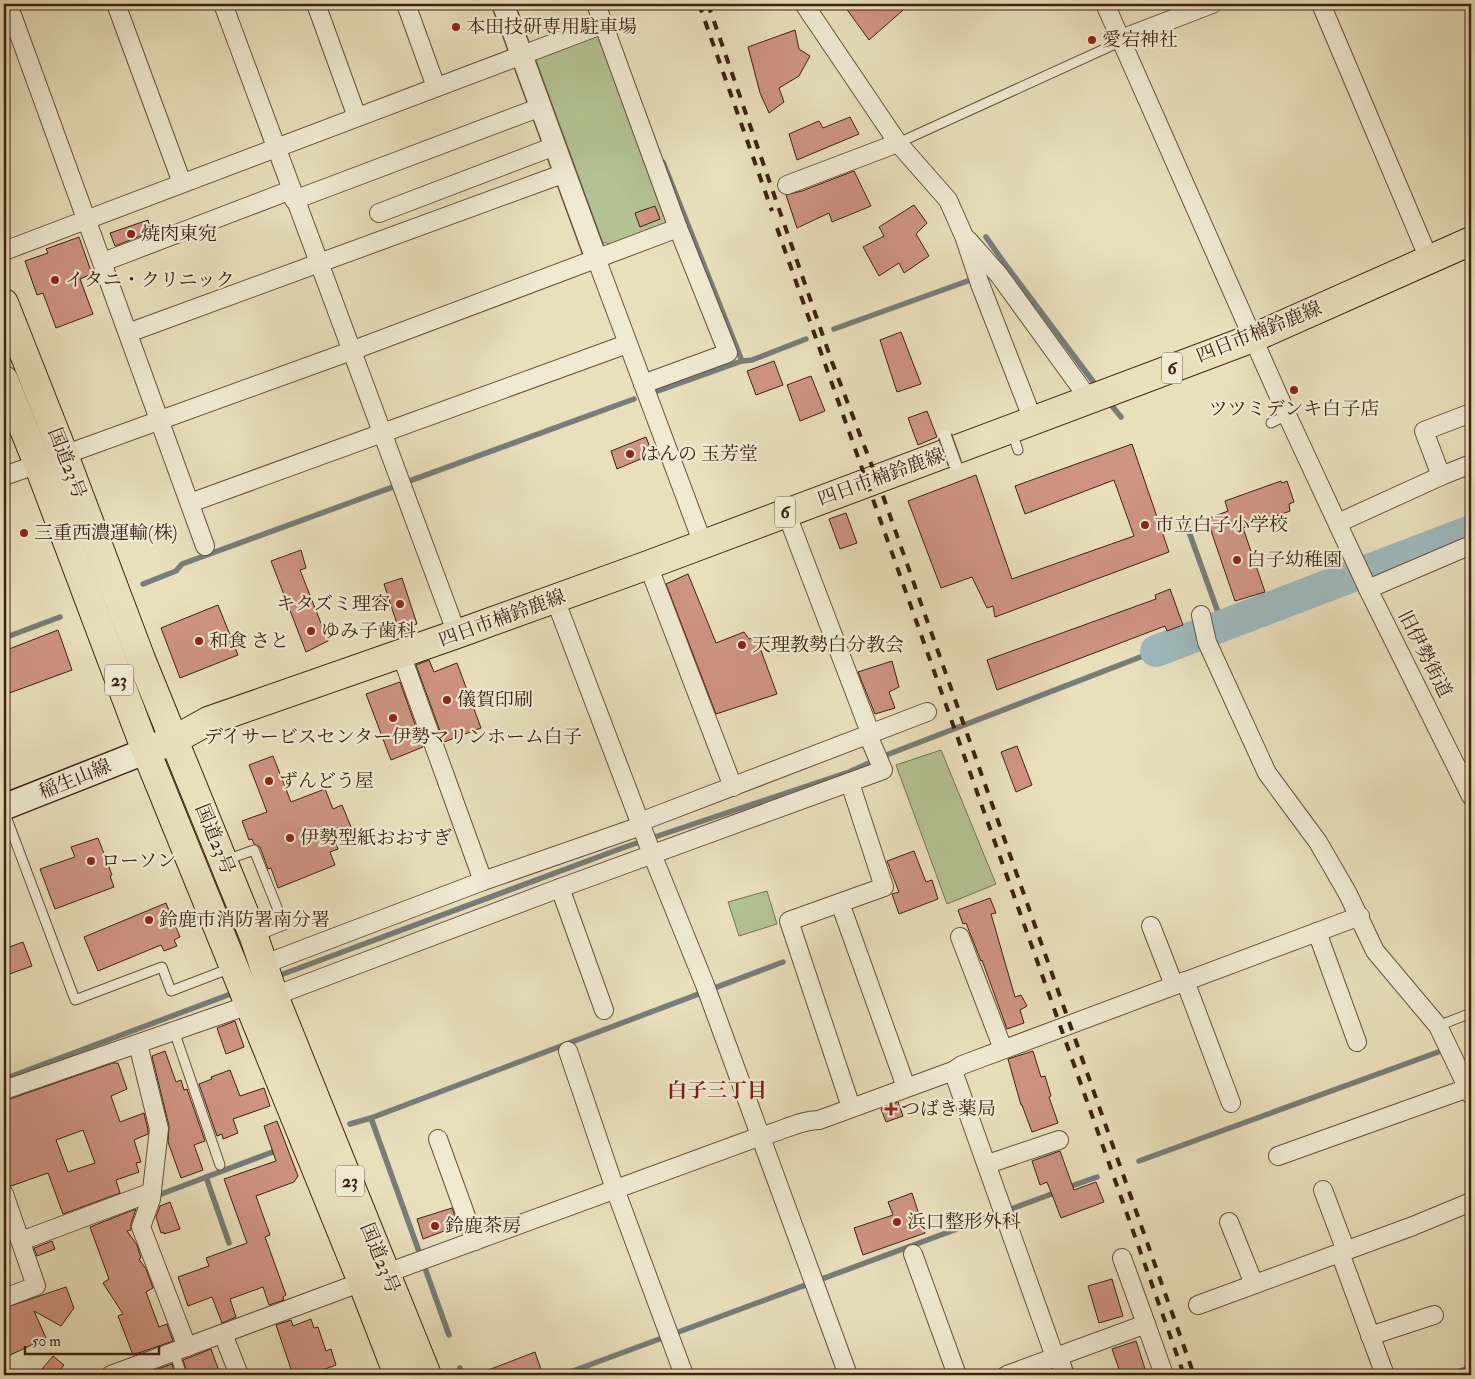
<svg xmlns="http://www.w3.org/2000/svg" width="1475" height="1379" font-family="'IM FELL Double Pica','Noto Serif JP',serif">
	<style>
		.green { fill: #b3c293; stroke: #787252 }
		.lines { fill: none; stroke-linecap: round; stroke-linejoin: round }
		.stream { stroke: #777d78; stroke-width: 5.5 }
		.river { stroke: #9db9bc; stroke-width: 32 }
		.building { fill: #cf9384; stroke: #3d2211; fill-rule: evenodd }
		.service-casing { stroke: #68513c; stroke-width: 11 }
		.minor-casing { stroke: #68513c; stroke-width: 20 }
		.tertiary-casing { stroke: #68513c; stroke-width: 24 }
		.secondary-casing { stroke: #3d2211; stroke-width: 28 }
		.primary-casing { stroke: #3d2211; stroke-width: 30 }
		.trunk-casing { stroke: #3d2211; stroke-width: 30 }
		.service { stroke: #f0ead3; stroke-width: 9 }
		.minor { stroke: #f0ead3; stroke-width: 18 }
		.tertiary { stroke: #f0ead3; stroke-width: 21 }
		.secondary { stroke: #f0ead3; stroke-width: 25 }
		.primary { stroke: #e8dfbb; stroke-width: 28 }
		.trunk { stroke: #e8dfbb; stroke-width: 28 }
		.rail { stroke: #3d2211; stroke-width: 4; stroke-dasharray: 9 9; stroke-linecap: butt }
		.pedestrian-bridge-casing { stroke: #68513c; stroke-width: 15; stroke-linecap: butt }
		.pedestrian-bridge { stroke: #f0ead3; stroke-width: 12 }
		.poi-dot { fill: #8f2418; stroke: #f0ead3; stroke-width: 2 }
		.labels { text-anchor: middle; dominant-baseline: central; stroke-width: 4.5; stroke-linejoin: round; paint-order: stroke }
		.shield { fill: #f0ead3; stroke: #735e4b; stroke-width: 1 }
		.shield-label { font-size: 18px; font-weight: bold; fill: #3d2211 }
		.poi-label { font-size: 19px; fill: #3d2211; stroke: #f0ead3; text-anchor: start }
		.street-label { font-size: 19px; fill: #3d2211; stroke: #f0ead3 }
		.neighbourhood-label { font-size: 20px; font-weight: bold; fill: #7a1f14; stroke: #f0ead3 }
	</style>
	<rect width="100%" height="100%" fill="#e8dfbb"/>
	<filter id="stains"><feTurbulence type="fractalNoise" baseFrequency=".004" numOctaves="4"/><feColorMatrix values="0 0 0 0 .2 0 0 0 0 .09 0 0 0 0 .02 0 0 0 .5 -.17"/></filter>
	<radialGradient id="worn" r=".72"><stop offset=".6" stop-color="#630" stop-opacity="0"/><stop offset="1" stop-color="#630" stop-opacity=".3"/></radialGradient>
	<g class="green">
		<path d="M595 31 603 36 668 223 611 244 601 242 535 62 540 51Z"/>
		<path d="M941 750 996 884 947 904 896 765Z"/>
		<path d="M767 891 777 924 739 936 728 902Z"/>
	</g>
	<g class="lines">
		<g class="stream">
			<path d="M663 162 742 361"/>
			<path d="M986 237 1005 264"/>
			<path d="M995 268 1005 264 1095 384"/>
			<path d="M834 329 976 278"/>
			<path d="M655 392 742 361 752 360 806 339"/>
			<path d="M1108 401 1121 417"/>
			<path d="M1184 518 1223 626"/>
			<path d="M143 584 176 571 182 564 634 399"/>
			<path d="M4 638 60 617"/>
			<path d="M275 977 625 847 849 772 889 754 1156 651"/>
			<path d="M4 1079 236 992"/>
			<path d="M350 1124 371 1118"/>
			<path d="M1139 1161 1441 1051"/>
			<path d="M206 1177 229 1243"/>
			<path d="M1066 1188 1097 1177"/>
			<path d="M156 1196 278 1150"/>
			<path d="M449 1335 371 1118 783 962"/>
			<path d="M460 1368 462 1375"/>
			<path d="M562 1375 1057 1192"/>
			<path d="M1449 1375 1471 1367"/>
		</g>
		<path class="river" d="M1156 651 1471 531"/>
	</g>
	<g class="building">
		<path d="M843 4H910L869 40Z"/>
		<path d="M795 30 799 49 810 56 799 76 779 88 784 102 769 113 760 93 748 47Z"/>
		<path d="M850 117 859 134 797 160 789 134 819 121 823 128Z"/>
		<path d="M854 171 871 206 832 222 829 213 797 228 786 195 802 191Z"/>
		<path d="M914 205 927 223 916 234 929 256 904 273 899 263 879 276 863 247 884 236 879 227Z"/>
		<path d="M655 206 660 219 640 227 635 213Z"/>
		<path d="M148 220 151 232 115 246 110 233Z"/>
		<path d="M79 237 92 274 80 279 93 314 56 328 43 293 37 295 25 261 48 253 46 249Z"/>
		<path d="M901 332 921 384 897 392 880 340Z"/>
		<path d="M774 361 783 385 756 395 747 371Z"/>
		<path d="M811 376 825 411 800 421 787 385Z"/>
		<path d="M927 411 937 437 918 445 908 418Z"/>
		<path d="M646 437 651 450 647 453 648 456 617 469 611 451Z"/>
		<path d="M1132 444 1169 552 995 617 993 606 987 608 972 577 941 588 908 501 976 475 1012 579 1134 536 1114 480 1025 514 1015 486Z"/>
		<path d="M1281 481 1282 483 1287 481 1294 502 1289 504 1290 511 1243 528 1265 592 1235 601 1207 519 1228 511 1225 501Z"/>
		<path d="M846 513 857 543 840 549 829 519Z"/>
		<path d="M301 550 306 568 300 570 328 641 306 652 271 561Z"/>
		<path d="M688 574 716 643 744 632 749 639 756 637 777 694 716 714 666 584Z"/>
		<path d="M402 578 417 624 399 630 384 584Z"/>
		<path d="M1170 589 1183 625 1167 631 1165 626 997 690 987 660 1156 599 1155 595Z"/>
		<path d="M218 605 238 655 180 678 161 628Z"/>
		<path d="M58 630 72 670 4 695V651Z"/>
		<path d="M429 660 434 672 457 663 481 728 444 742 416 665Z"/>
		<path d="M892 661 899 687 889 692 895 708 875 714 858 672Z"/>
		<path d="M400 682 423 747 391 760 366 694Z"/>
		<path d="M1017 746 1032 785 1016 792 1001 752Z"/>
		<path d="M273 756 291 802 325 789 333 809 342 805 351 827 333 834 338 849 330 852 335 865 278 888 271 868 268 869 260 847 254 844 252 839 249 840 242 821 267 812 249 765Z"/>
		<path d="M98 838 112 875 110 876 114 887 55 909 40 869 75 857 71 847Z"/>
		<path d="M914 851 926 882 932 880 938 899 899 914 892 894 899 892 887 861Z"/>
		<path d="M990 898 996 913 991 914 1015 997 1021 995 1027 1006 1020 1010 1024 1023 1007 1029 982 960 981 961 966 923 963 924 958 910Z"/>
		<path d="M166 903 180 937 174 940 177 946 164 951 161 945 98 971 84 937Z"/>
		<path d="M23 942 32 966 4 976V949Z"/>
		<path d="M235 1021 244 1047 226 1054 217 1028Z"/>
		<path d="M165 1051 176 1082 181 1080 184 1090 187 1089 205 1141 194 1145 203 1170 181 1178 168 1142 169 1126 152 1056Z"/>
		<path d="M1033 1051 1041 1077 1045 1076 1051 1096 1049 1097 1058 1123 1032 1132 1022 1105H1021L1008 1059Z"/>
		<path d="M113 1063H118L127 1089 111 1096 120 1122 144 1113 148 1130V1134L134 1140 141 1162 136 1163 139 1172 116 1180 120 1193 63 1214 48 1173 11 1186 9 1185 5 1174 8 1173 4 1162V1101ZM83 1130 95 1163 68 1172 56 1140Z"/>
		<path d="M230 1070 240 1096 264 1088 270 1106 233 1119 238 1133 223 1139 222 1134 217 1136 199 1084 212 1079 211 1077Z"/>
		<path d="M898 1102 903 1116 886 1122 881 1109Z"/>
		<path d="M277 1121 298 1176 294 1182 256 1196 270 1235 265 1237 286 1295 283 1297 284 1300 269 1305 263 1287 230 1299 236 1317 222 1323 212 1297 188 1306 178 1277 209 1266 206 1258 247 1243 224 1179 276 1161 264 1126Z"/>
		<path d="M1060 1151 1074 1190 1096 1182 1104 1202 1061 1218 1047 1182 1040 1185 1032 1161Z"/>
		<path d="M912 1193 925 1233 863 1255 854 1228 893 1215 888 1202Z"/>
		<path d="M170 1202 180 1229 164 1234V1232L161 1233 156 1217 160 1206Z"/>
		<path d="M452 1208 457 1222 452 1224V1228L423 1239 417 1219Z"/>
		<path d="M136 1209 131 1223V1230L127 1231 137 1245 141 1258 139 1259 146 1269 153 1288 146 1292 159 1327 167 1324 173 1341 133 1355 118 1316 123 1314 103 1283 109 1279 90 1227Z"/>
		<path d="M52 1241 55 1249 37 1256 34 1248Z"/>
		<path d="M1112 1279 1123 1316 1099 1323 1088 1286Z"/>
		<path d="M66 1287 74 1308 61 1326 34 1311 46 1338 4 1358V1308Z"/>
		<path d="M311 1319 314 1328 318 1327 326 1351 331 1349 336 1365 309 1375H293L276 1325 291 1320 293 1326Z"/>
		<path d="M1136 1341 1147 1375H1121L1112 1349Z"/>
		<path d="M211 1349 219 1371 209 1375H188L183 1360Z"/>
		<path d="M535 1352 543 1375H478V1374Z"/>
		<path d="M53 1356 64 1365 56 1375H37Z"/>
		<path d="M172 1364 175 1375H141Z"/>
	</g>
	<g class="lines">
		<g class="service-casing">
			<g id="service">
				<path d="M898 143 1122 41"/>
				<path d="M1271 423 1287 415"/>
				<path d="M1012 432 1018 450"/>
				<path d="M4 811 75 1000 162 967 171 991 231 968"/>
				<path d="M226 860 254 850 284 925 257 936"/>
				<path d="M1438 1026 1471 1013"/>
				<path d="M174 1031 220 1165"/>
				<path d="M174 1352 182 1375"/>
			</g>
		</g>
		<g class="minor-casing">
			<g id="minor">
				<path d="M8 4 205 546"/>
				<path d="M116 4 182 183"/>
				<path d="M223 4 457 634"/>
				<path d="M316 4 357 117"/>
				<path d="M406 4 436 87"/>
				<path d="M596 4 678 228 728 353 643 384"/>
				<path d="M804 4 898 143 948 200 964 236 980 284 1033 420"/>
				<path d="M1105 4 1287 415 1368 589 1471 796"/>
				<path d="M1321 4 1429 259"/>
				<path d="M1121 39 1212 4"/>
				<path d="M787 185 898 143"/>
				<path d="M294 200 541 107"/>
				<path d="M379 213 555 146"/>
				<path d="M968 240 999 275 1089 399"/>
				<path d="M4 251 604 24"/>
				<path d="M596 258 703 544"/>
				<path d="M103 262 291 190"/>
				<path d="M128 333 565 173"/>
				<path d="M64 455 351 351 678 228"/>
				<path d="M4 476 38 464"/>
				<path d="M1441 476 1424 431 1471 413"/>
				<path d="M190 503 627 344"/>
				<path d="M1338 523 1441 476 1471 464"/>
				<path d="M648 565 733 787"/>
				<path d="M1368 589 1471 545"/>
				<path d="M555 599 652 854 705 985 848 1375"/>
				<path d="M1201 615 1207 642 1267 773 1318 842 1348 894 1375 951 1438 1026 1471 1095"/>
				<path d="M401 654 483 881"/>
				<path d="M850 783 884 887 789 921 851 1107"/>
				<path d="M560 888 604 1010"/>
				<path d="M840 903 906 1087"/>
				<path d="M1151 926 1174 985"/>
				<path d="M1317 932 1357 1042"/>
				<path d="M960 937 1003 1049"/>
				<path d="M262 965 483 881 641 826 645 820 927 712"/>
				<path d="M1185 981 1231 1103"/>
				<path d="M274 996 560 888 883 770 871 742V735L786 512"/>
				<path d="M138 1044 159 1129 151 1199 141 1227 187 1347"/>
				<path d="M568 1051 615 1189 684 1375"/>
				<path d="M953 1071 1055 1357"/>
				<path d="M4 1090 249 1005"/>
				<path d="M438 1139 475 1241"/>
				<path d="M1278 1156 1468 1088"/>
				<path d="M988 1164 1059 1140"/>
				<path d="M1323 1190 1346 1251"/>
				<path d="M4 1194 36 1286 4 1298"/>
				<path d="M1229 1222 1254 1284"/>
				<path d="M21 1241 152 1192"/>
				<path d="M1340 1253 1385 1375"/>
				<path d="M913 1254 957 1375"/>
				<path d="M1122 1258 1146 1324"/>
				<path d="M387 1273 761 1136C781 1132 799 1120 819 1120L953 1071 962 1065 1360 916"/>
				<path d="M1198 1305 1413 1226 1471 1202"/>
				<path d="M223 1334 239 1375"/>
				<path d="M1370 1336 1434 1315"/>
				<path d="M1058 1356 1065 1375"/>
				<path d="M111 1375 362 1282"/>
				<path d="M1007 1375 1146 1324 1164 1375"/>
			</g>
		</g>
		<g class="tertiary-casing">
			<path id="tertiary" d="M503 4 596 258"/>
		</g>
		<g class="secondary-casing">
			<path id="secondary" d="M4 807 146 751"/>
		</g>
		<g class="primary-casing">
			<path id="primary" d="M146 751 174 740 208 721 457 634 648 565 1253 338 1471 241"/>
		</g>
		<g class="trunk-casing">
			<g id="trunk">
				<path d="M4 303 64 455 141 659 254 937 274 996 427 1375"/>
				<path d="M4 380 38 464 146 751 362 1282 398 1375"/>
			</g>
		</g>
		<use href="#service" class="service"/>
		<use href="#minor" class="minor"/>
		<use href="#tertiary" class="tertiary"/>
		<use href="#secondary" class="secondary"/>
		<use href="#primary" class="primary"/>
		<use href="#trunk" class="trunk"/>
		<g class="rail">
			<path d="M699 4 772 211"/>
			<path d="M708 4 832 362 877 479 1194 1375"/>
			<path d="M777 228C912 611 1049 993 1184 1375"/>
		</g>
		<g class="pedestrian-bridge-casing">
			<path id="pedestrian-bridge" d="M945 436 955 464"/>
		</g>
		<use href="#pedestrian-bridge" class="pedestrian-bridge"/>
	</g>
	<g class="poi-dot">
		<circle cx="456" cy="27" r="5"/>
		<circle cx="1092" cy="40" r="5"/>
		<circle cx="131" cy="234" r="5"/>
		<circle cx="55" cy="280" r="5"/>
		<circle cx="1294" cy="390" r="5"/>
		<circle cx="630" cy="454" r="5"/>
		<circle cx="1145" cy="525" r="5"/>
		<circle cx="24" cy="533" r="5"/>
		<circle cx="1237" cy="560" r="5"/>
		<circle cx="400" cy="604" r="5"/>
		<circle cx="311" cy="631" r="5"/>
		<circle cx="199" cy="641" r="5"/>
		<circle cx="742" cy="645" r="5"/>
		<circle cx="447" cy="700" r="5"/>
		<circle cx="393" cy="718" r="5"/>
		<circle cx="269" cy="781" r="5"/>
		<circle cx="290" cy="838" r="5"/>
		<circle cx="91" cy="861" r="5"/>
		<circle cx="149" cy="920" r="5"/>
		<path d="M888.5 1101.5h5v5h5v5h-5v5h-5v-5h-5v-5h5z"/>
		<circle cx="897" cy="1222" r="5"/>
		<circle cx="435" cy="1226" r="5"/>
	</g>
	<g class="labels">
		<g class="shield">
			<rect x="1162" y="352.5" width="20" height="31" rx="4"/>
			<rect x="775" y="496.5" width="20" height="31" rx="4"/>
			<rect x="105" y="664.5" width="28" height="31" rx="4"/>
			<rect x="336" y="1165.5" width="28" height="31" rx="4"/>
		</g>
		<g class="shield-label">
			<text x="1172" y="368">6</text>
			<text x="785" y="512">6</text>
			<text x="119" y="680">23</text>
			<text x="350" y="1181">23</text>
		</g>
		<g class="poi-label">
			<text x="466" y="27">本田技研専用駐車場</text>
			<text x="1102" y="40">愛宕神社</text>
			<text x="141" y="234">焼肉東宛</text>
			<text x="65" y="280">イタニ・クリニック</text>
			<text x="1294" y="409" text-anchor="middle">ツツミデンキ白子店</text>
			<text x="640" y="454">はんの 玉芳堂</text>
			<text x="1155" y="525">市立白子小学校</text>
			<text x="34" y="533">三重西濃運輸(株)</text>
			<text x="1247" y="560">白子幼稚園</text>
			<text x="390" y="604" text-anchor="end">キタズミ理容</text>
			<text x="321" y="631">ゆみ子歯科</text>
			<text x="209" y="641">和食 さと</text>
			<text x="752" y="645">天理教勢白分教会</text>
			<text x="457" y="700">儀賀印刷</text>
			<text x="393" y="737" text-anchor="middle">デイサービスセンター伊勢マリンホーム白子</text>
			<text x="279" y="781">ずんどう屋</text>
			<text x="300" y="838">伊勢型紙おおすぎ</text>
			<text x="101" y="861">ローソン</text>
			<text x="159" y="920">鈴鹿市消防署南分署</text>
			<text x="901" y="1109">つばき薬局</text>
			<text x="907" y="1222">浜口整形外科</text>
			<text x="445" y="1226">鈴鹿茶房</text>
		</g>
		<g class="street-label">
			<text transform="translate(1259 332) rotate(-22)">四日市楠鈴鹿線</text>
			<text transform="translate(67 463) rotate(69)">国道23号</text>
			<text transform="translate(881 477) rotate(-20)">四日市楠鈴鹿線</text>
			<text transform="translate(502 618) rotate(-20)">四日市楠鈴鹿線</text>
			<text transform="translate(1425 654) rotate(63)">旧伊勢街道</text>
			<text transform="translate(75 779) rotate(-22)">稲生山線</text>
			<text transform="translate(215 839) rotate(68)">国道23号</text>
			<text transform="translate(380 1258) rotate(68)">国道23号</text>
		</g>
		<g class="neighbourhood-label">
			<text x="717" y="1090">白子三丁目</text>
		</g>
	</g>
	<rect width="1475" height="1379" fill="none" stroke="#e8dfbb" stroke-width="20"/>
	<rect x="5" y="5" width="1465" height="1369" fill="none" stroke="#3d2211" stroke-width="2.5"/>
	<rect x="10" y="10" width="1455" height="1359" fill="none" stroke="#3d2211"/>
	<path d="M25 1346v8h134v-8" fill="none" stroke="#3d2211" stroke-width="2.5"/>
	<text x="32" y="1346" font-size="15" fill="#3d2211" stroke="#f0ead3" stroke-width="4" paint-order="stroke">50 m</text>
	<rect width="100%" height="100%" filter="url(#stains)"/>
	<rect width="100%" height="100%" fill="url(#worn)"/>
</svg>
